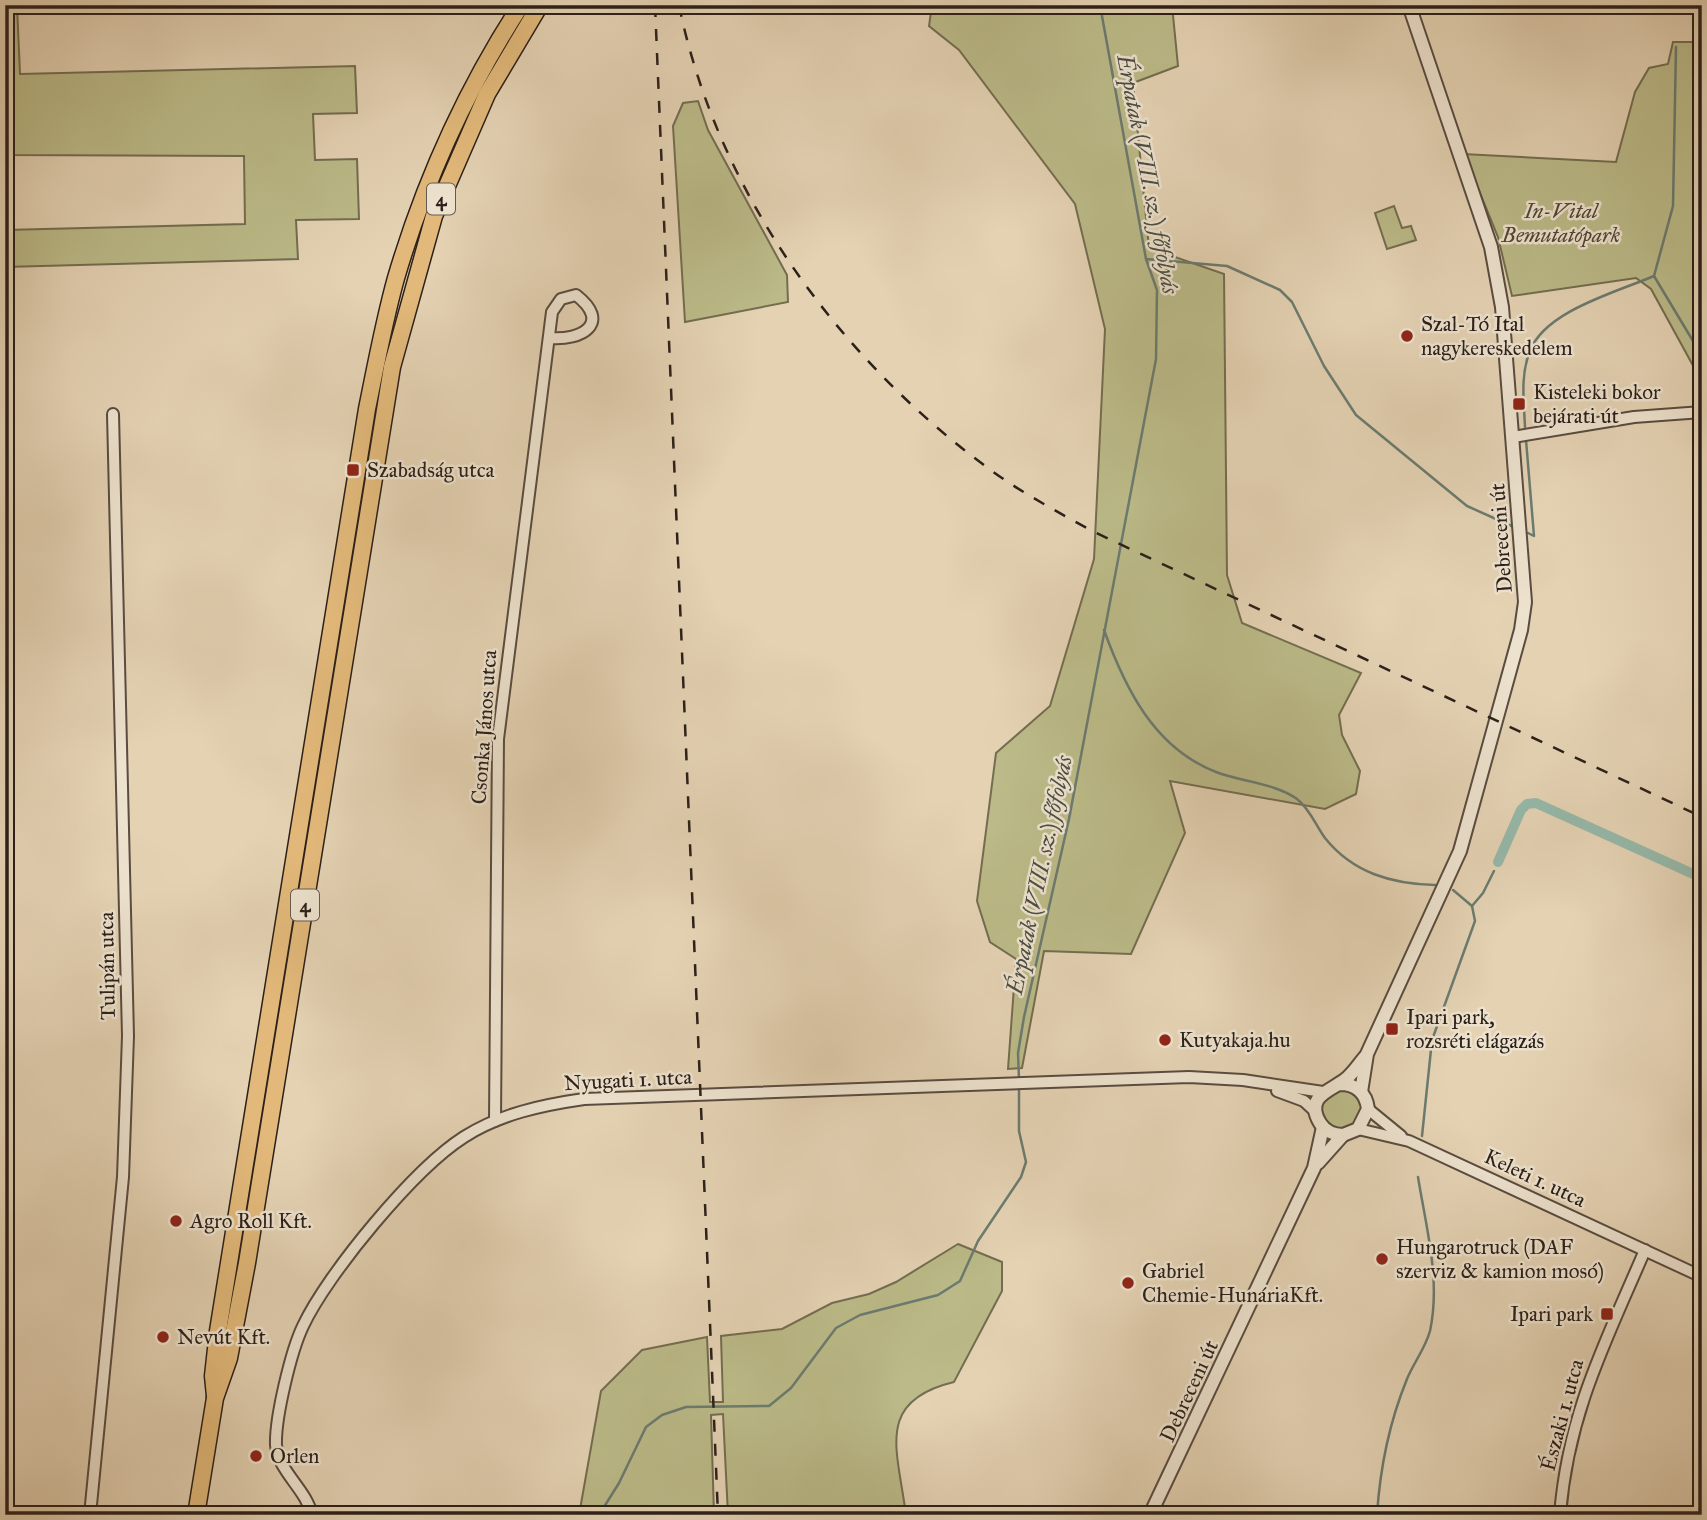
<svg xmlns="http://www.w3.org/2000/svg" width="1707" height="1520" font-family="'IM FELL Great Primer',serif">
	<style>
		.green { fill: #bbba88; stroke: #736d51; stroke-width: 2 }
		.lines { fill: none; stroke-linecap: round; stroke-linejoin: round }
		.stream { stroke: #6b7b70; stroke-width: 2.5 }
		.canal { stroke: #96b8a9; stroke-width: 10 }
		.minor-casing { stroke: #594c40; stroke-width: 14 }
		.tertiary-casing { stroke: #594c40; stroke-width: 16 }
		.primary-casing { stroke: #2b201a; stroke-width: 19 }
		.minor { stroke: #ede2ce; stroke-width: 10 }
		.tertiary { stroke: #ede2ce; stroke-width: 12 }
		.primary { stroke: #e2b97a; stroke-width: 16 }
		.rail { stroke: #2b201a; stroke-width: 2.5; stroke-dasharray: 12 12; stroke-linecap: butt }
		.poi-dot { fill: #8f2418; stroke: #ede2ce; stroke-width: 2.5 }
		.labels { text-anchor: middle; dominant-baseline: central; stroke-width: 5; stroke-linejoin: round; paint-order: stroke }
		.shield { fill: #ede2ce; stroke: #655a50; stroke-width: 2 }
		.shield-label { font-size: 19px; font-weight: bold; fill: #2b201a }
		.park-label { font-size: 21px; font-style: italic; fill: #4f4636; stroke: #ede2ce }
		.poi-label { font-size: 21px; fill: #2b201a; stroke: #ede2ce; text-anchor: start }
		.street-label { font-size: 21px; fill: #2b201a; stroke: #ede2ce }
		.water-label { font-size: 23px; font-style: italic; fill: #4b4e45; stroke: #ede2ce }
	</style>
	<rect width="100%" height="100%" fill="#e4d2b3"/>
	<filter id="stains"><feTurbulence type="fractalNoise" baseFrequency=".00286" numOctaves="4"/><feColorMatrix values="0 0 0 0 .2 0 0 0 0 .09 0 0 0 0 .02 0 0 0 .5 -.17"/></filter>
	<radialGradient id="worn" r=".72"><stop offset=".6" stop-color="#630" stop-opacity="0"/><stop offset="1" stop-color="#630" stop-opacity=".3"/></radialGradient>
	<g class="green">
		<path d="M5 5H17L20 74 355 66 357 113 313 114 315 160 357 159 359 219 296 220 298 259 5 267V230L245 224 244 156 5 155Z"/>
		<path d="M932 5H1172L1178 66 1133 83 1149 248 1224 274 1227 575 1242 623 1361 673 1339 715 1342 735 1360 771 1356 794 1325 809 1170 781 1185 833 1131 954 1044 951 1022 1068 1008 1069 1016 959 990 942 977 901 996 753 1050 706 1094 559 1105 329 1075 204 959 50 929 26Z"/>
		<path d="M1673 42H1702V191L1697 201 1702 215V382L1651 289 1636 278 1512 296 1498 237 1464 154 1616 162 1635 92 1649 68 1668 64Z"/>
		<path d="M698 101 708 130 787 275 788 302 685 322 673 126 683 103Z"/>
		<path d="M1394 206 1402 228 1411 226 1416 240 1387 249 1375 213Z"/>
		<circle cx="1342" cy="1110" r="20"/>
		<path d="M958 1244 1002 1262V1291L954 1382C874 1401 898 1451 906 1515H728L723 1414 711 1415 714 1515H579L601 1391 642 1350 707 1337 710 1402H723L721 1336 782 1329 832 1303 869 1294 896 1282Z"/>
	</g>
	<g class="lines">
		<g class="stream">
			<path d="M1146 259 1227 266 1280 290 1292 302 1324 366 1356 415 1467 506 1516 528"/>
			<path d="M1654 276 1702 356"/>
			<path d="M1525 427C1524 403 1520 375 1530 351 1545 311 1617 292 1654 276L1673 206 1676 47"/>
			<path d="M1526 440 1534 536 1528 533"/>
			<path d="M1104 630C1125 688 1154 748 1216 772 1242 782 1275 783 1297 799 1310 809 1316 826 1325 838 1353 873 1392 884 1435 885"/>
			<path d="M1472 906 1483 893 1494 871"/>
			<path d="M1019 1079 1018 1053 1024 1017 1069 819 1156 359 1157 290 1146 259 1100 5"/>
			<path d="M1422 1136 1432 1040 1475 921 1472 906 1453 890"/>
			<path d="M599 1515 619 1483 646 1427 662 1415 686 1407 769 1406 791 1388 836 1328 860 1315 938 1295 960 1281 978 1241 1021 1177 1026 1162 1019 1131V1086"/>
			<path d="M1377 1515C1380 1468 1389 1423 1407 1379 1414 1362 1425 1349 1430 1331 1441 1280 1426 1227 1418 1177"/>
		</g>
		<path class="canal" d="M1498 862 1521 810 1527 804 1536 803 1702 878"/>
		<g class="minor-casing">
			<g id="minor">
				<path d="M1513 437 1634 417 1702 412"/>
				<path d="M1277 1091 1304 1101 1316 1112"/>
				<path d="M1368 1109 1401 1136"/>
				<path d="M495 1121 498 739 552 312 561 299 576 295C612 323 582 341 549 338"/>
				<path d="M1358 1129 1409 1141 1698 1275"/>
				<path d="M90 1515 123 1177 128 1036 113 414"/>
				<path d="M312 1515C306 1489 278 1471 276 1445 275 1418 291 1351 303 1326 328 1273 414 1169 464 1137 500 1114 542 1105 584 1099L1189 1077 1243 1080 1323 1092"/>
				<path d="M1560 1515C1568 1413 1606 1341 1645 1250"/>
			</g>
		</g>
		<g class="tertiary-casing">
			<g id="tertiary">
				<path d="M1340 1084C1356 1084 1366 1093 1368 1109L1358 1129 1343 1135C1334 1135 1325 1131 1320 1123 1303 1095 1334 1090 1347 1078 1354 1072 1359 1064 1365 1057"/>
				<path d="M1361 1092 1367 1054 1460 851 1521 630 1525 602 1502 307 1491 247 1409 5"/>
				<path d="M1318 1163 1343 1135"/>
				<path d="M1150 1515 1314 1168 1323 1127"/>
			</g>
		</g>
		<g class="primary-casing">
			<g id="primary">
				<path d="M215 1396 213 1376 218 1331 367 409C376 365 384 321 396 278 424 183 467 88 521 5"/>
				<path d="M196 1515 215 1398 229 1358 247 1263 392 367 434 216 487 94 540 5"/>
			</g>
		</g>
		<use href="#minor" class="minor"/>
		<use href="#tertiary" class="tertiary"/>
		<use href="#primary" class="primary"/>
		<g class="rail">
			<path d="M655 5 718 1515"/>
			<path d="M679 5C717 192 839 360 992 471 1024 494 1058 512 1092 531L1702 817"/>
		</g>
	</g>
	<g class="poi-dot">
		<circle cx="1407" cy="336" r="7"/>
		<rect x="1512" y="397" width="14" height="14" rx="3.5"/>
		<rect x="346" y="463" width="14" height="14" rx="3.5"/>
		<rect x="1385" y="1022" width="14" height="14" rx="3.5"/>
		<circle cx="1165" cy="1040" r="7"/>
		<circle cx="176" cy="1221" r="7"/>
		<circle cx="1382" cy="1259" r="7"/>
		<circle cx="1128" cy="1283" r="7"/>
		<rect x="1600" y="1307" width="14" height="14" rx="3.5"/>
		<circle cx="163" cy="1337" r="7"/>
		<circle cx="256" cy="1456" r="7"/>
	</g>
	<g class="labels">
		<g class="shield">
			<rect x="427" y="183.5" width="28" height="31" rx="5"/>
			<rect x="291" y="889.5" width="28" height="31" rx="5"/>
		</g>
		<g class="shield-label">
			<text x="441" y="199">4</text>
			<text x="305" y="905">4</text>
		</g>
		<g class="park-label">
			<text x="1561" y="211">In-Vital<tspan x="1561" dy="24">Bemutatópark</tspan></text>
		</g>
		<g class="poi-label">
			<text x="1421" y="324">Szal-Tó Ital<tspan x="1421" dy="24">nagykereskedelem</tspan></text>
			<text x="1533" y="392">Kisteleki bokor<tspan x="1533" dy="24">bejárati út</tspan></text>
			<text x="367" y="470">Szabadság utca</text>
			<text x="1406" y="1017">Ipari park,<tspan x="1406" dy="24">rozsréti elágazás</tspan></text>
			<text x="1179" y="1040">Kutyakaja.hu</text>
			<text x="190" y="1221">Agro Roll Kft.</text>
			<text x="1396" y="1247">Hungarotruck (DAF<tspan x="1396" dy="24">szerviz &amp; kamion mosó)</tspan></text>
			<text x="1142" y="1271">Gabriel<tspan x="1142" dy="24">Chemie-HunáriaKft.</tspan></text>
			<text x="1593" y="1314" text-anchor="end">Ipari park</text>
			<text x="177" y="1337">Nevút Kft.</text>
			<text x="270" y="1456">Orlen</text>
		</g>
		<g class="street-label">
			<text transform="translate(1501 538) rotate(-94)">Debreceni út</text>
			<text transform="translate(484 727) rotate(-86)">Csonka János utca</text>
			<text transform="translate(107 966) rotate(-91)">Tulipán utca</text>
			<text transform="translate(628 1080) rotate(-3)">Nyugati 1. utca</text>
			<text transform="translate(1535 1178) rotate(25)">Keleti 1. utca</text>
			<text transform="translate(1189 1391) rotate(-65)">Debreceni út</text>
			<text transform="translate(1562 1415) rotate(-75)">Északi 1. utca</text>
		</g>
		<g class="water-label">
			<text transform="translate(1148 174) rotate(79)">Érpatak (VIII. sz.) főfolyás</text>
			<text transform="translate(1039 875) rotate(-78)">Érpatak (VIII. sz.) főfolyás</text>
		</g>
	</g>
	<rect width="1707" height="1520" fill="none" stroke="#e4d2b3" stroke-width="28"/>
	<rect x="7" y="7" width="1693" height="1506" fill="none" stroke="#2b201a" stroke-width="3.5"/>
	<rect x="14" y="14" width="1679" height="1492" fill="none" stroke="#2b201a" stroke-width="2"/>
	<rect width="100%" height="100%" filter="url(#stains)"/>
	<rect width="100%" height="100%" fill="url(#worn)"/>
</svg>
